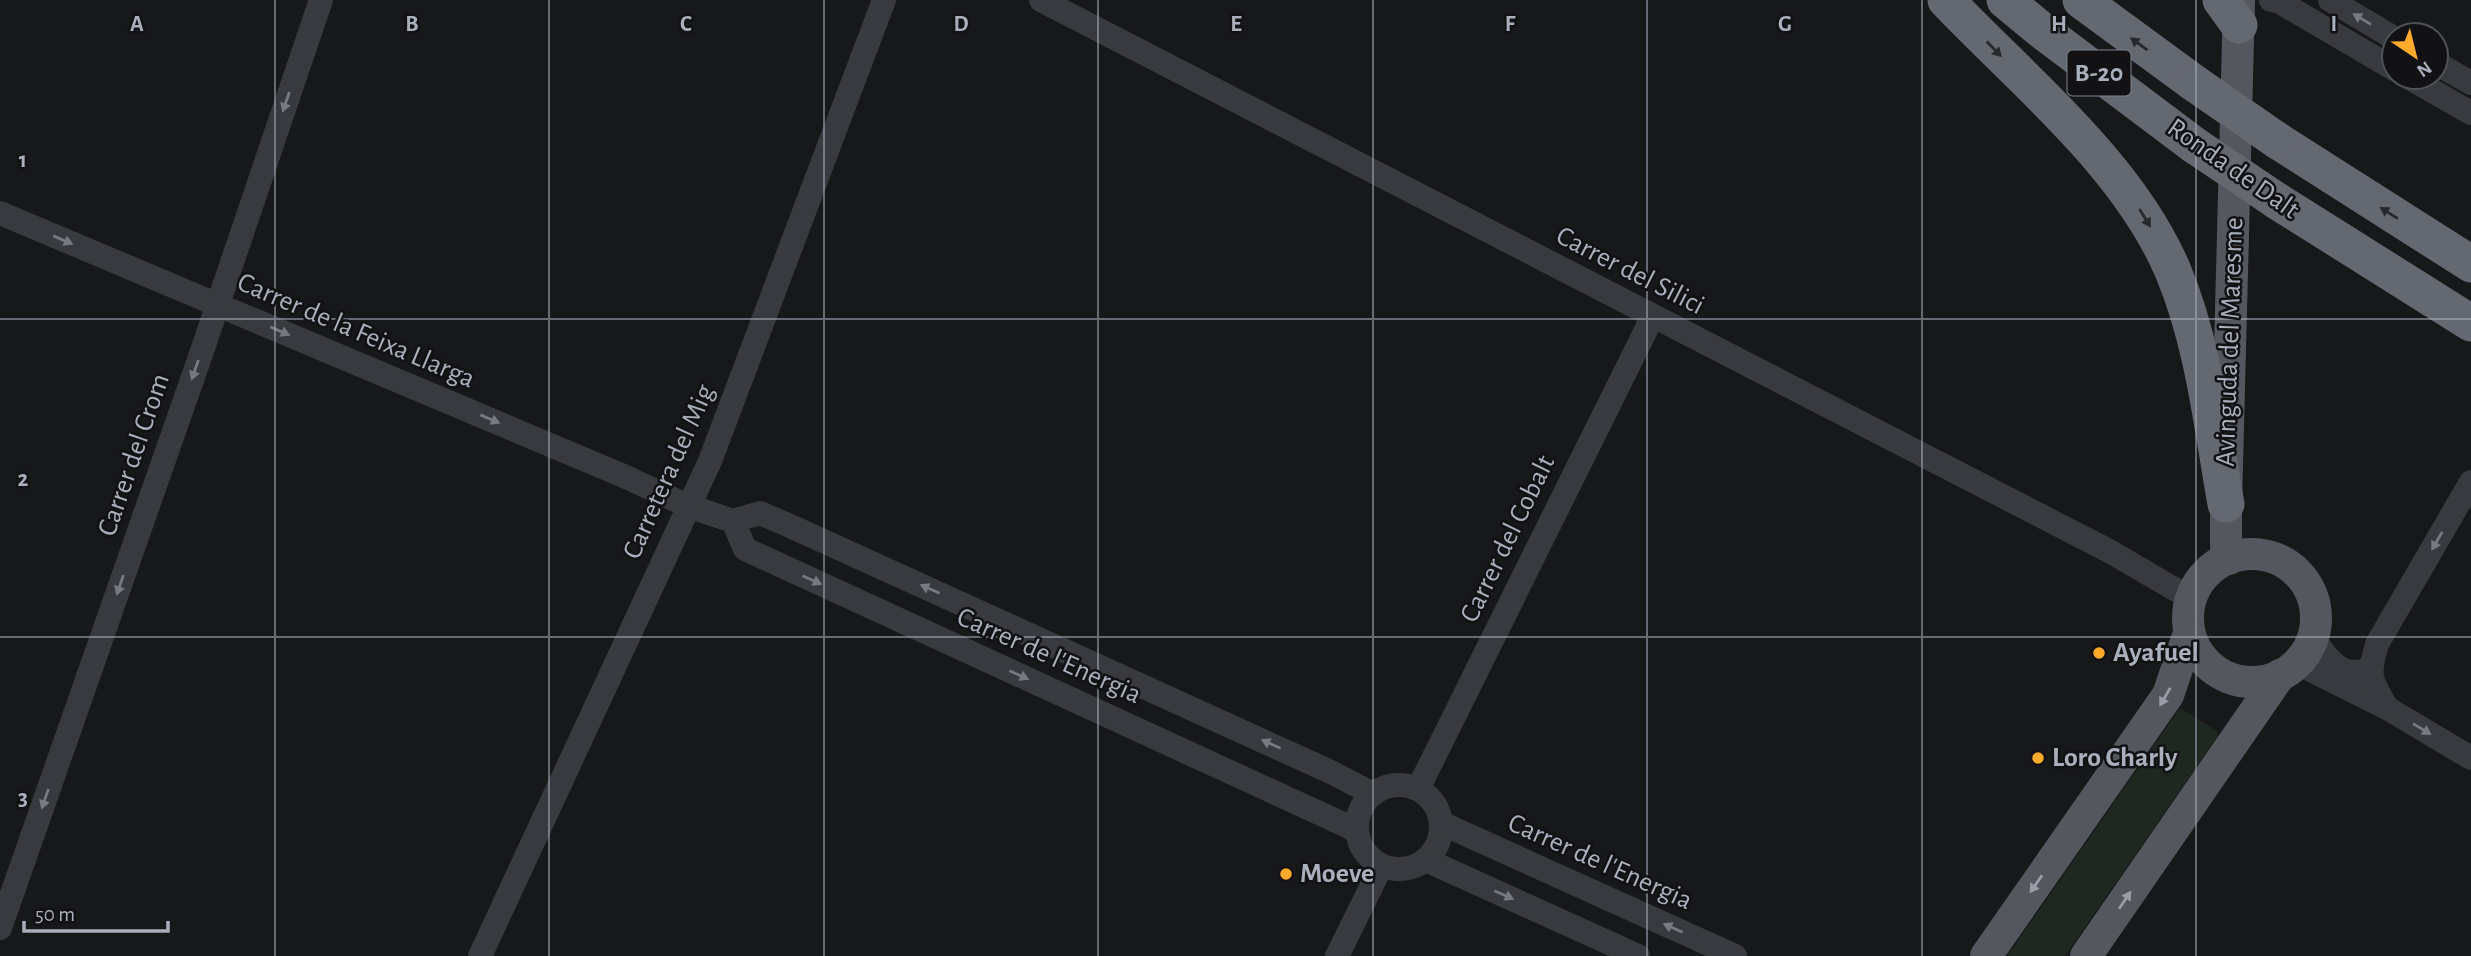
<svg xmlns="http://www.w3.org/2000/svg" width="2471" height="956" font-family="'Alegreya Sans',sans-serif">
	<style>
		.green { fill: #1f2820 }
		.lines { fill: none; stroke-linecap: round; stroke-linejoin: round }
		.minor { stroke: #383a3f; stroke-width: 24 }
		.major { stroke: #54575e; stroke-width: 32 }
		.highway { stroke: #646871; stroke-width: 37 }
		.highway-bridge { stroke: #646871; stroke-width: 37 }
		.oneway { fill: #767a83 }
		.oneway2 { fill: #26282c }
		.oneway3 { fill: #989da8 }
		.grid { fill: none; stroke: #a9afbb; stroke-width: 2; stroke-opacity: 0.55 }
		.poi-dot { fill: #ffaa2a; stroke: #121215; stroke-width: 2.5 }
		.labels { text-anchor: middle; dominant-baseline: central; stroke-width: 5; stroke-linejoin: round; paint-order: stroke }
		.shield { fill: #121215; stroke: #7c8089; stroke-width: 2 }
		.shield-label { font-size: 26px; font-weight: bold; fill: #a9afbb }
		.street-label { font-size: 28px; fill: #a9afbb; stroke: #121215 }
		.poi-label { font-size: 28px; font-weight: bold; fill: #a9afbb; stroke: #121215; text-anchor: start }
		.grid-label { font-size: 23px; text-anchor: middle; font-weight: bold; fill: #a9afbb; stroke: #121215; stroke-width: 5; stroke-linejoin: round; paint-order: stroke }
	</style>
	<rect width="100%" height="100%" fill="#17181a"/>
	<path class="green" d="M2180 708 2217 731 2218 736 2065 956H2007Z"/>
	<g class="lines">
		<g class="minor">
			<path d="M1041 0 2111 552 2176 590 2192 595"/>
			<path d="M2271 0 2278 1 2394 69"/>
			<path d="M2330 0 2394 38"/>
			<path d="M2436 63 2471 83"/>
			<path d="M2408 77 2471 113"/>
			<path d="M0 213 626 477 688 506 733 521 760 513 788 525 1333 773 1373 794"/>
			<path d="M733 521 745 549 1356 830"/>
			<path d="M2313 635C2322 652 2338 677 2361 671"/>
			<path d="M2297 663 2387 708 2471 758"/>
			<path d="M2387 708C2371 680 2367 677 2377 644L2471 482"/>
			<circle cx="1399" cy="827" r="42"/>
			<path d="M1418 789 1653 316"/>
			<path d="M1441 823 1735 956"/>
			<path d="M1426 860 1638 956"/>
			<path d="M0 928 200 357 321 0"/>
			<path d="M480 956 710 461 884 0"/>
			<path d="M1337 956 1381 867"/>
		</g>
		<g class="major">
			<circle cx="2252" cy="618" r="64"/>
			<path d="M2229 559 2226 546V504L2239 1"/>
			<path d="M1986 956 2168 695 2189 633"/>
			<path d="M2086 956 2280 675"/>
		</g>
		<g class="highway">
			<path d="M1946 0C2025 83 2128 165 2173 271 2204 345 2212 426 2226 504"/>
			<path d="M2005 0 2040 29 2194 145"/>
			<path d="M2081 0 2194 83"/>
			<path d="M2221 0 2239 25"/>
			<path d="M2278 141 2471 264"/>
			<path d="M2277 201 2471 323"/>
		</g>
		<g class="highway-bridge">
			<path d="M2194 83 2278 141"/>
			<path d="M2194 145 2277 201"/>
		</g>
	</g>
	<defs><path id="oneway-solid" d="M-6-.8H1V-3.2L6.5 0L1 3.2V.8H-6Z" transform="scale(1.75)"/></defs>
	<g class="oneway">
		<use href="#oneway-solid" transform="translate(2362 19) rotate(-149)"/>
		<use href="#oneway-solid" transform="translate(286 102) rotate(109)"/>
		<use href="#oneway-solid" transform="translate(63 240) rotate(23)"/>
		<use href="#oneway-solid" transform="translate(280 331) rotate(23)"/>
		<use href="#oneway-solid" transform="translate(195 370) rotate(109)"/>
		<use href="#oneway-solid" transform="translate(490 419) rotate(23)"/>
		<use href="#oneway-solid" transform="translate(2437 541) rotate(120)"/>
		<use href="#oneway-solid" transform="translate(812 580) rotate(24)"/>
		<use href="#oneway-solid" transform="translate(120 585) rotate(109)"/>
		<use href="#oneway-solid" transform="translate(930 589) rotate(-156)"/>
		<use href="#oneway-solid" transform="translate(1019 675) rotate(24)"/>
		<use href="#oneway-solid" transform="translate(2422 729) rotate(31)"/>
		<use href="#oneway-solid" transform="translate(1271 744) rotate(-156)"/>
		<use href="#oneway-solid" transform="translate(45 799) rotate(109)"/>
		<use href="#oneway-solid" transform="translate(1504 895) rotate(24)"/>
		<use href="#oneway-solid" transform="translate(1673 928) rotate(-156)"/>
	</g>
	<g class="oneway2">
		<use href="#oneway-solid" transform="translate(2139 44) rotate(-144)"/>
		<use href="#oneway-solid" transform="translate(1994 49) rotate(46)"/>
		<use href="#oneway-solid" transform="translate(2389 213) rotate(-148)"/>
		<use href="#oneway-solid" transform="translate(2145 218) rotate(58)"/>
	</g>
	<g class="oneway3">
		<use href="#oneway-solid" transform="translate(2165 697) rotate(120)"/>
		<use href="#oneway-solid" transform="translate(2036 884) rotate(125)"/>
		<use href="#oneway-solid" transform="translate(2125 900) rotate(-56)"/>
	</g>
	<path class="grid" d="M275 0V956M549 0V956M824 0V956M1098 0V956M1373 0V956M1647 0V956M1922 0V956M2196 0V956M0 319H2471M0 637H2471"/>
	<g class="poi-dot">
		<circle cx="2099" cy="653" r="7"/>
		<circle cx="2038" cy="758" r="7"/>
		<circle cx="1286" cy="874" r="7"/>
	</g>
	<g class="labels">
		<rect class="shield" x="2067.5" y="50.5" width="63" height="45" rx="5"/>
		<g class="shield-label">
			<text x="2099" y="73">B-20</text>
		</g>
		<g class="street-label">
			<text transform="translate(2233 169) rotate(35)">Ronda de Dalt</text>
			<text transform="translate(1630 271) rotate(27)">Carrer del Silici</text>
			<text transform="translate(356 331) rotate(23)">Carrer de la Feixa Llarga</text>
			<text transform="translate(2230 342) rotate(-88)">Avinguda del Maresme</text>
			<text transform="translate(134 455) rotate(-71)">Carrer del Crom</text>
			<text transform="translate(669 472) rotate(-66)">Carretera del Mig</text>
			<text transform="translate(1508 539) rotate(-64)">Carrer del Cobalt</text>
			<text transform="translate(1049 656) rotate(24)">Carrer de l'Energia</text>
			<text transform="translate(1600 862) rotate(24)">Carrer de l'Energia</text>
		</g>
		<g class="poi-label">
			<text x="2113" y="653">Ayafuel</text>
			<text x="2052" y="758">Loro Charly</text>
			<text x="1300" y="874">Moeve</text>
		</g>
	</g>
	<g class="grid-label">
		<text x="137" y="31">A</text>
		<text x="412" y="31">B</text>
		<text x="686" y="31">C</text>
		<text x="961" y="31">D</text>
		<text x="1236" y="31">E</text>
		<text x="1510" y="31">F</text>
		<text x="1785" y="31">G</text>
		<text x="2059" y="31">H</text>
		<text x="2334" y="31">I</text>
		<text x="23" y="167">1</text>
		<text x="23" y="486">2</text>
		<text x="23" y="805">3</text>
	</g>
	<g transform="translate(2415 56) rotate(145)"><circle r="33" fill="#121215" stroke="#4e5157" stroke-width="2"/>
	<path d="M0-5L12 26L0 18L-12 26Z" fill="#ffaa2a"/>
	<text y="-10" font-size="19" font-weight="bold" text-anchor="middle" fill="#a9afbb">N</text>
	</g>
	<path d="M24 921v10h144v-10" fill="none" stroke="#a9afbb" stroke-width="3.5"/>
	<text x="35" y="921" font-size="21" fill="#a9afbb" stroke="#121215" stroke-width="5" paint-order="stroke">50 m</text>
</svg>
